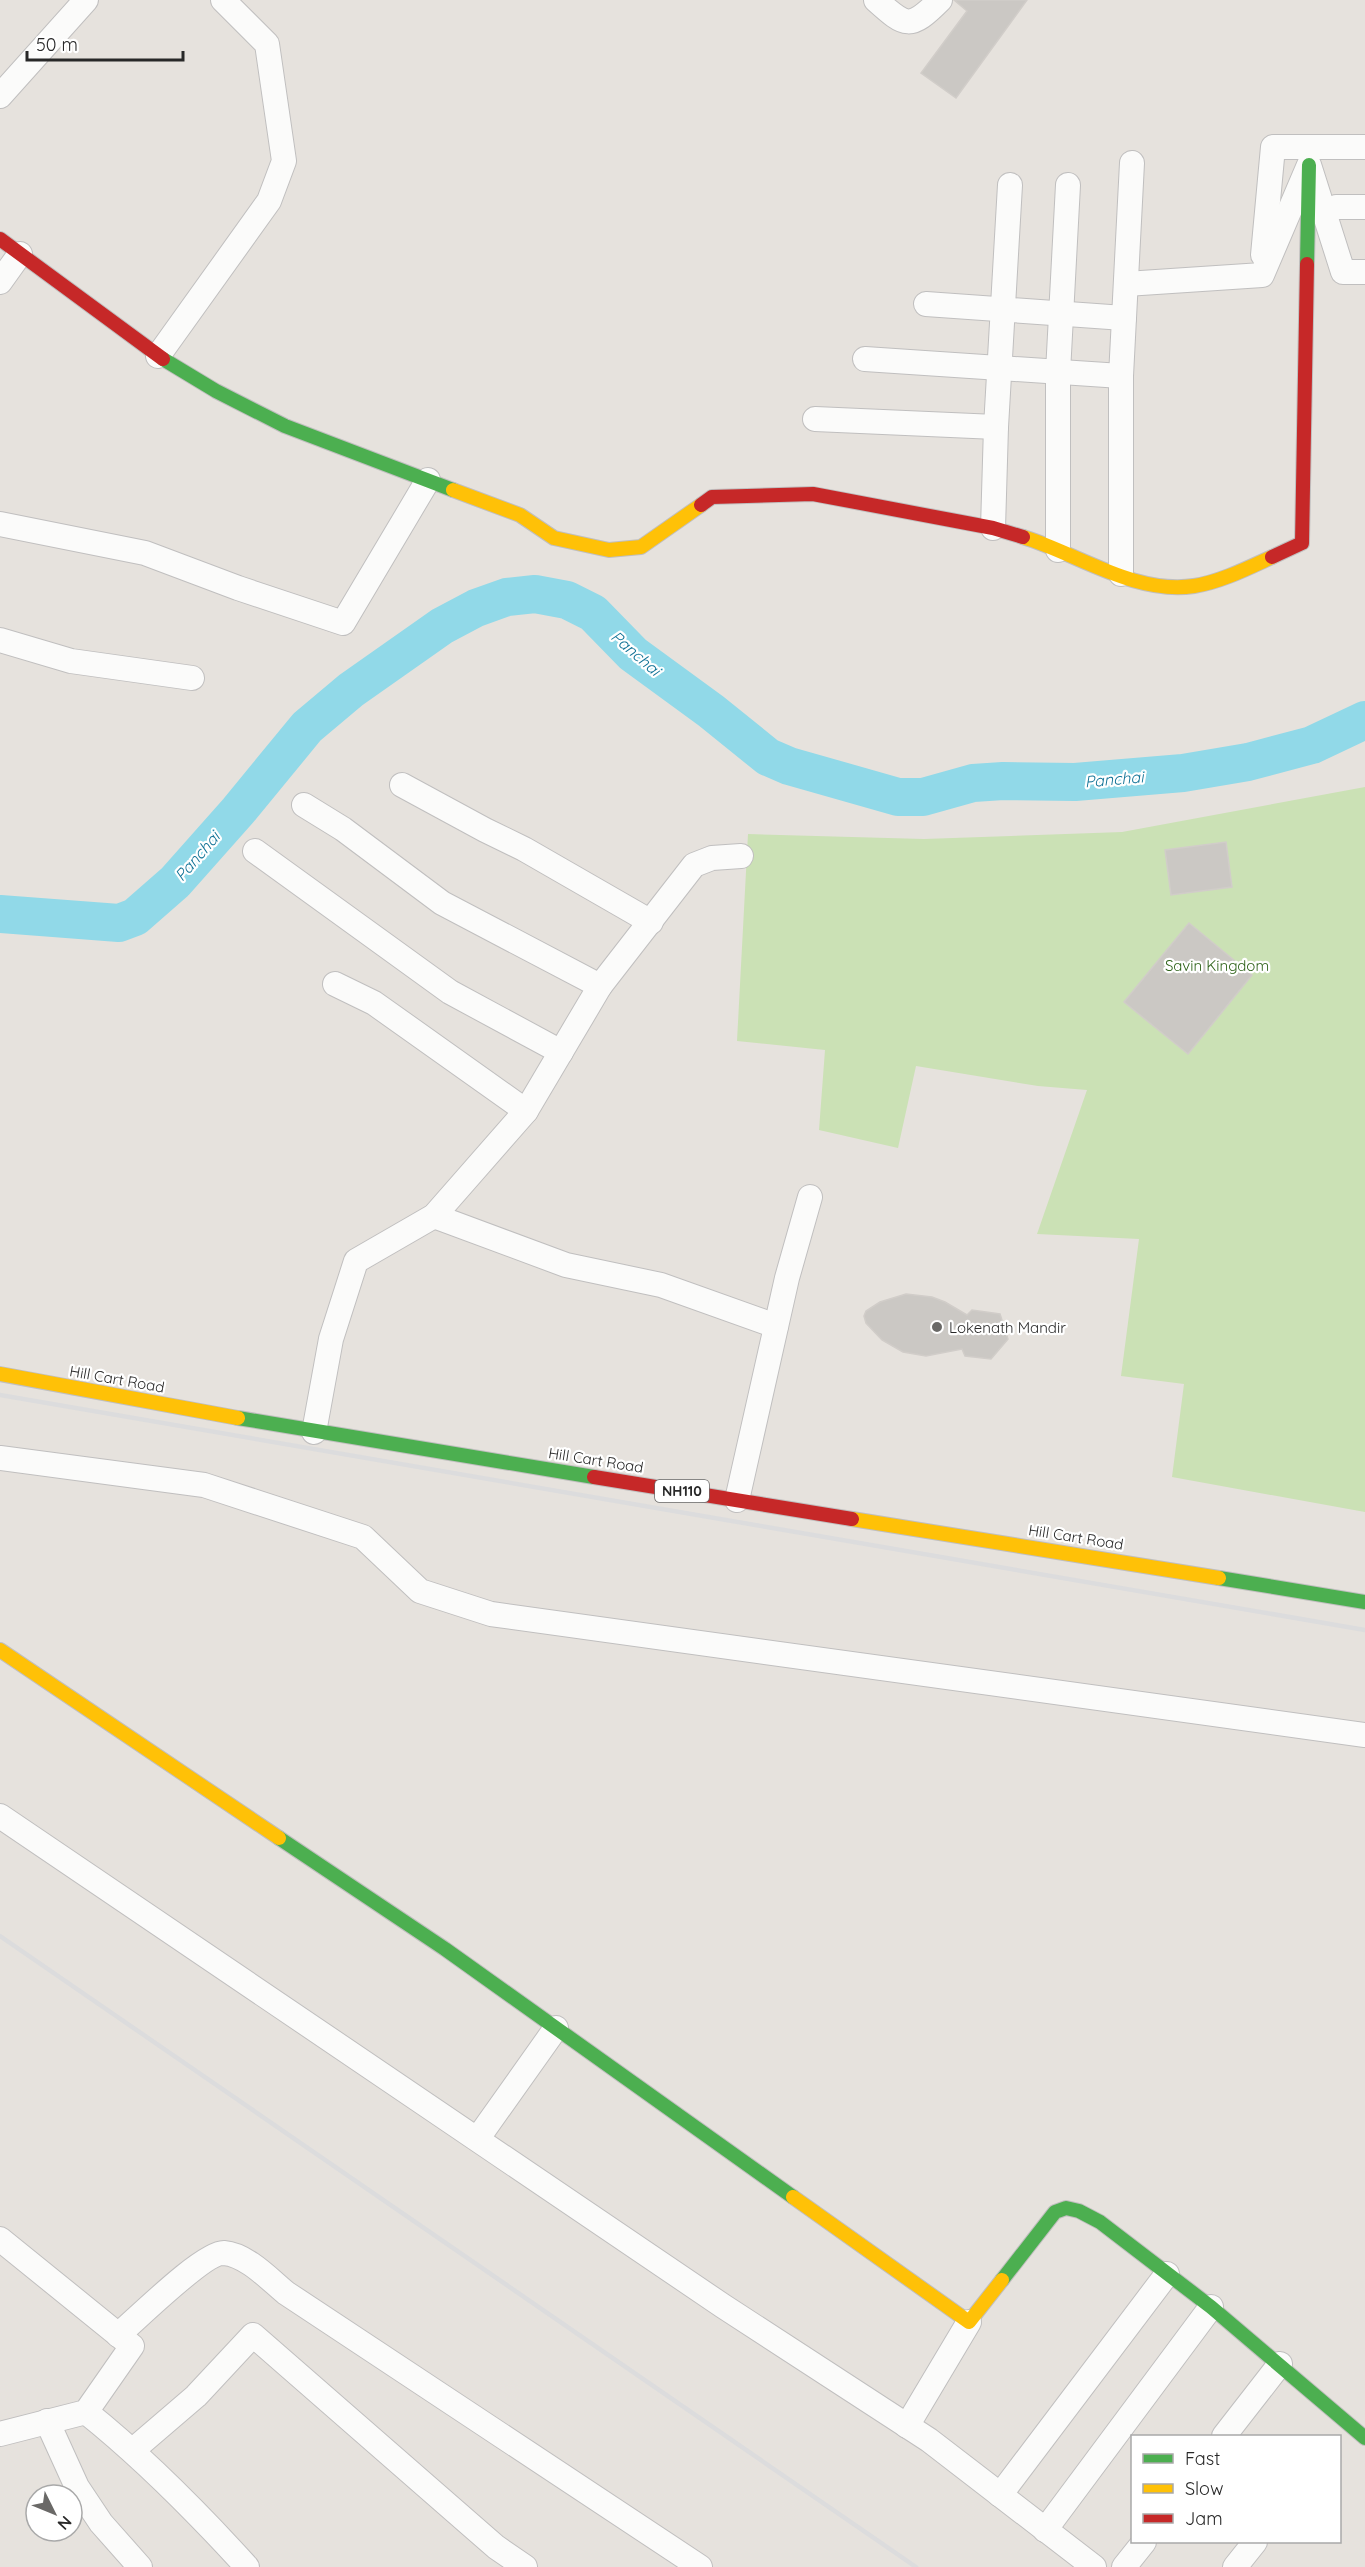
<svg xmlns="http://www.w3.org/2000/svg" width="1365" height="2567" font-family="Quicksand,sans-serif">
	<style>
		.green { fill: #cbe1b5 }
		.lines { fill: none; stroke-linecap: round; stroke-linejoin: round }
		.river { stroke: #91d9e8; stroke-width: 38 }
		.building { fill: #cbc8c4; stroke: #d1cdc9; stroke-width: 1.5 }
		.street-casing { stroke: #c0bfbf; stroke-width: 26 }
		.fast-casing { stroke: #c0bfbf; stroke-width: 16 }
		.slow-casing { stroke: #c0bfbf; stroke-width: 16 }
		.jam-casing { stroke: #c0bfbf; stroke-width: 16 }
		.street { stroke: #fbfbfa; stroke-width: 24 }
		.fast { stroke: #4caf50; stroke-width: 14 }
		.slow { stroke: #ffc107; stroke-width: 14 }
		.jam { stroke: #c62828; stroke-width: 14 }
		.rail { stroke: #dcdcdd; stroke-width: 4.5 }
		.poi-dot { fill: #6a6967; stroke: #fff; stroke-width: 2 }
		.labels { text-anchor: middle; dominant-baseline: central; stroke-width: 4.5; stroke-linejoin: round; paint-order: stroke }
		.shield { fill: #fff; stroke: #686868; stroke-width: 1.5 }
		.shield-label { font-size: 14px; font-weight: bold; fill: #282828 }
		.park-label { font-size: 15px; fill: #2f631a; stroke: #fff }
		.poi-label { font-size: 15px; fill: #282828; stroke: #fff; text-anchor: start }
		.street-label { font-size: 15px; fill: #282828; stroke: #fff }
		.water-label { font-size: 16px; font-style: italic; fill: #0e7195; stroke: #fff }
	</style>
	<rect width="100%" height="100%" fill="#e6e2dd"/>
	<path class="green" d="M1365 787V1512L1172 1477 1184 1384 1121 1376 1139 1239 1037 1234 1087 1090 1038 1086 916 1066 898 1148 819 1130 825 1050 737 1041 748 834 924 839 1122 832Z"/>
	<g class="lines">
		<path class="river" d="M0 914 119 923 135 917 175 882 238 811 307 727 351 690 442 626 476 608 507 597 535 594 567 600 593 613 633 654 711 711 768 757 789 766 898 797H923L973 783 1003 781 1075 782 1183 773 1248 762 1312 745 1365 720"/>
	</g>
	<g class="building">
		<path d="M954 0H1027L956 98 921 73 967 11Z"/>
		<path d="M1226 842 1232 887 1171 895 1165 850Z"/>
		<path d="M1189 923 1252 975 1188 1054 1124 1002Z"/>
		<path d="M906 1294 932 1297 945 1302 967 1315 972 1310 1000 1314 1008 1339 991 1359 965 1356 962 1349 926 1356 903 1352 882 1340 866 1323 864 1316 866 1311 880 1302Z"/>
	</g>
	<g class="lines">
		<g class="street-casing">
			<g id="street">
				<path d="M876 0C906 27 910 30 940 0"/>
				<path d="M0 96 86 0"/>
				<path d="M1336 207H1365"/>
				<path d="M1263 255 1273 147H1365"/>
				<path d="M0 282 20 254"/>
				<path d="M1126 284 1262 275 1309 165 1343 272H1365"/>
				<path d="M926 304 1124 318"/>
				<path d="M158 356 269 201 284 161 267 44 223 0"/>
				<path d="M865 359 1121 376"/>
				<path d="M815 419 996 427"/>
				<path d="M0 524 145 553 238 588 343 623 428 480"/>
				<path d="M993 528 996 427 1010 185"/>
				<path d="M1058 550V372L1068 185"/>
				<path d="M1121 574V376L1132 163"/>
				<path d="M0 640 71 661 192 678"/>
				<path d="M402 785 485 830 524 849 651 922"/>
				<path d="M304 805 343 829 442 903 600 986"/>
				<path d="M255 851 450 992 561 1052"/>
				<path d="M335 984 374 1003 526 1111"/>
				<path d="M434 1216 566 1265 661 1285 776 1326"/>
				<path d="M314 1432 331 1339 356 1261 434 1216 526 1111 600 986 694 865 712 858 741 856"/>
				<path d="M0 1458 204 1485 363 1537 420 1591 491 1614 1365 1735"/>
				<path d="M737 1500 787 1278 810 1197"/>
				<path d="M0 1816 723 2306 929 2440 1094 2567"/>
				<path d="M478 2138 556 2028"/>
				<path d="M0 2239 132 2346 86 2412 0 2434"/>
				<path d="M118 2335C137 2319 204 2252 224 2253 247 2255 269 2279 286 2293L700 2567"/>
				<path d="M86 2412C145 2459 196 2511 247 2567"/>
				<path d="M47 2421 77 2487 101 2523 140 2567"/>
				<path d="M907 2426 969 2322"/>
				<path d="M1224 2436 1280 2364"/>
				<path d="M133 2450 196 2396 253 2335 496 2547 525 2567"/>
				<path d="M1000 2495 1167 2274"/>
				<path d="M1045 2530 1211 2307"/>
				<path d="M1124 2567 1144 2542"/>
				<path d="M1235 2567 1255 2542"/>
			</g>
		</g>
		<g class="fast-casing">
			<g id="fast">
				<path d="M1307 264 1309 165"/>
				<path d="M163 359 216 391 285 426 453 490"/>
				<path d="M238 1418 594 1477"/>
				<path d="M1219 1578 1365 1602"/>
				<path d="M279 1838 445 1949 793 2197"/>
				<path d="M1002 2280 1055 2212 1066 2208 1079 2211 1100 2222 1211 2307 1365 2438"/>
			</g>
		</g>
		<g class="slow-casing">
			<g id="slow">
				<path d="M453 490 520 515 554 538 609 550 641 547 701 505"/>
				<path d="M1023 537C1076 553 1135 595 1194 586 1220 582 1248 568 1272 557"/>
				<path d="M0 1374 238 1418"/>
				<path d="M852 1519 1219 1578"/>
				<path d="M0 1650 279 1838"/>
				<path d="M793 2197 969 2322 1002 2280"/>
			</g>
		</g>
		<g class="jam-casing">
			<g id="jam">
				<path d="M0 239 163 359"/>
				<path d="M701 505 712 497 813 494 993 528 1023 537"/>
				<path d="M1272 557 1302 543 1307 264"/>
				<path d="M594 1477 852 1519"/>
			</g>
		</g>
		<use href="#street" class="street"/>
		<use href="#fast" class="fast"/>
		<use href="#slow" class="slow"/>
		<use href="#jam" class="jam"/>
		<g class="rail">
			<path d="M0 1395 1365 1630"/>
			<path d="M0 1936 916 2567"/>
		</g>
	</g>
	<circle class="poi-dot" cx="937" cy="1327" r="6"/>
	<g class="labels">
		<rect class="shield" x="655" y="1480" width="54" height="22" rx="4.5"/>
		<g class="shield-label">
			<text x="682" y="1491">NH110</text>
		</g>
		<g class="park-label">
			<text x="1217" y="965">Savin Kingdom</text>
		</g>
		<g class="poi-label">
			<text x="949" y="1327">Lokenath Mandir</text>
		</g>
		<g class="street-label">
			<text transform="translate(117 1379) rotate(10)">Hill Cart Road</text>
			<text transform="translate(596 1460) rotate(9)">Hill Cart Road</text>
			<text transform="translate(1076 1537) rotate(9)">Hill Cart Road</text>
		</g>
		<g class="water-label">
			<text transform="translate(636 653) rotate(41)">Panchai</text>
			<text transform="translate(1114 779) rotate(-5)">Panchai</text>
			<text transform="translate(197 856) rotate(-49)">Panchai</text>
		</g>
	</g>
	<rect x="1131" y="2435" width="210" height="108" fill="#ffffff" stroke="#a9a9a9" stroke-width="1.5"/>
	<rect x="1143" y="2454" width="30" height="9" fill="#4caf50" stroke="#a9a9a9" stroke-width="1.5"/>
	<text x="1185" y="2465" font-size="18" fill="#282828">Fast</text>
	<rect x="1143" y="2484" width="30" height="9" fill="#ffc107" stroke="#a9a9a9" stroke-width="1.5"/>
	<text x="1185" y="2495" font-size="18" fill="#282828">Slow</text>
	<rect x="1143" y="2514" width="30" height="9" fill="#c62828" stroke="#a9a9a9" stroke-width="1.5"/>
	<text x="1185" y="2525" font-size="18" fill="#282828">Jam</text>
	<g transform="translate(54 2513) rotate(133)"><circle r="28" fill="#ffffff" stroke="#a9a9a9" stroke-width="1.5"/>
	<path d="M0-4.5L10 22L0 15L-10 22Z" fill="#6a6967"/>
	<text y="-9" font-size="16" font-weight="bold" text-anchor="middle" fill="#282828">N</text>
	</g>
	<path d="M27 51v9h156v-9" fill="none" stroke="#282828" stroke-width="3"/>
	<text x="36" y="51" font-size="18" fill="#282828" stroke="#ffffff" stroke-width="4.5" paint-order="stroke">50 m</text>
</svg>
